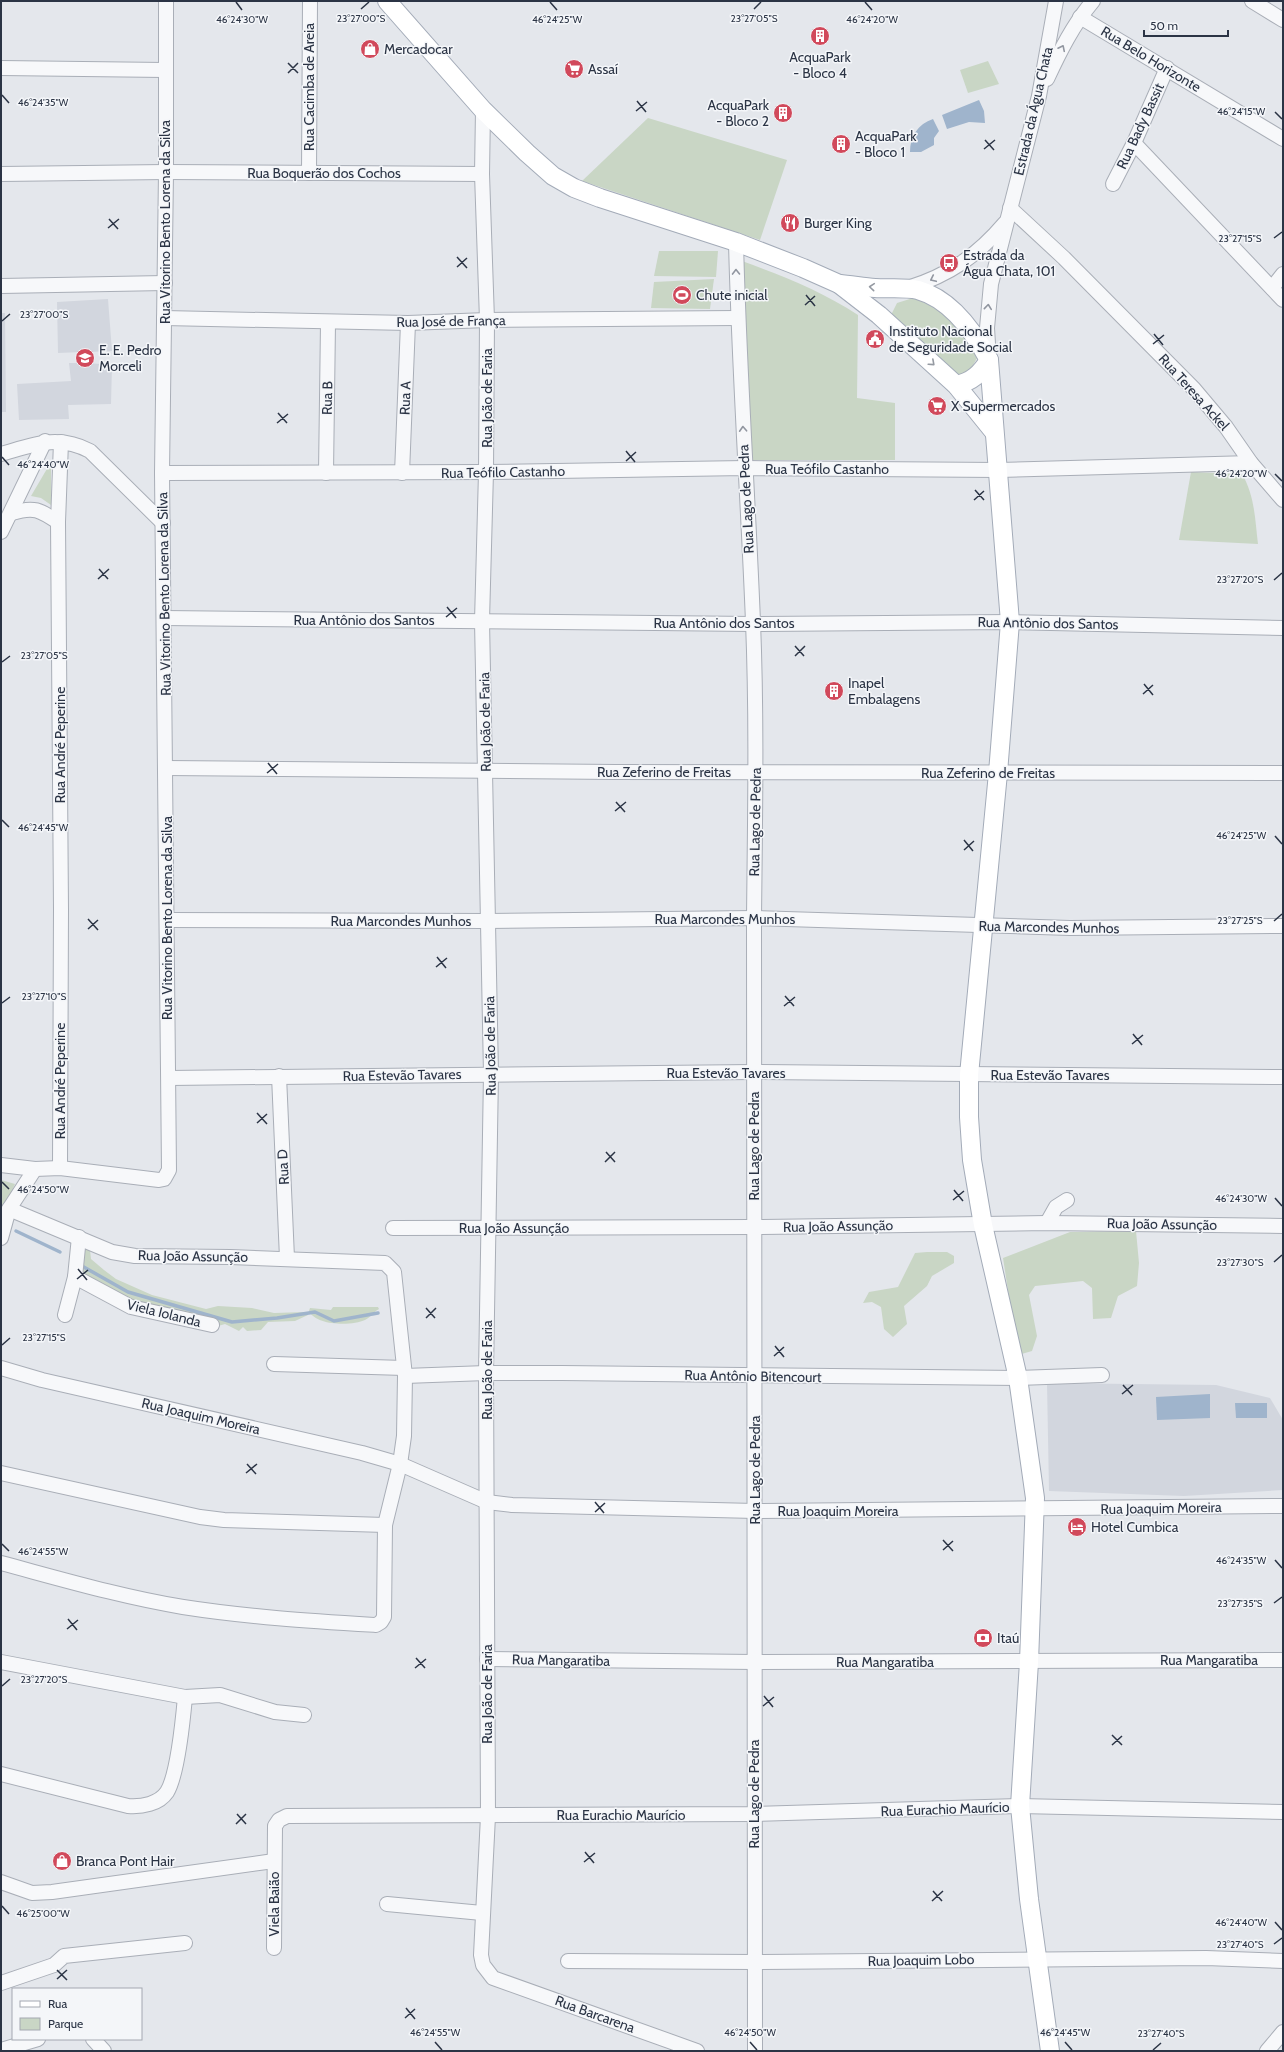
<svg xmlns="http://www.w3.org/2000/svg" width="1284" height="2052" font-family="Cabin,sans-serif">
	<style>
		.built { fill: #d2d6de }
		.green { fill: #c9d6c5 }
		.water { fill: #9fb4cc }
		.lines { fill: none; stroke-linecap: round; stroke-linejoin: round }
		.stream { stroke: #9fb4cc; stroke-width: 3.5 }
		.minor-casing { stroke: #a9aeb7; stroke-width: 16 }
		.major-casing { stroke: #a3abb8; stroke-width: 20 }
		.minor { stroke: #f7f8fa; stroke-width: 14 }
		.major { stroke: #fff; stroke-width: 18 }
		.oneway { stroke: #9196a0 }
		.oneway2 { stroke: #959aa2 }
		.ticks { fill: none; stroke: #2b3445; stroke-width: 1.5 }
		.labels { text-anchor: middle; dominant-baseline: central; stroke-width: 3; stroke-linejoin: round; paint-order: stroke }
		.poi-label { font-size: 14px; fill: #2b3445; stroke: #f4f6f9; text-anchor: start }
		.street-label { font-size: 14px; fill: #2b3445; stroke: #f4f6f9 }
		.ticks-label { font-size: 10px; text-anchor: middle; fill: #2b3445; stroke: #f4f6f9; stroke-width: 3; stroke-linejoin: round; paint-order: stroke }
	</style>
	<rect width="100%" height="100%" fill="#e4e7ec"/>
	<g class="built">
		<path d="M108 299 112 351 88 352V363L112 365 111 404 68 405 69 419 19 420 17 384 71 381 69 363H82V352L58 353 57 302Z"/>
		<path d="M1 313H5L6 412H1Z"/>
		<path d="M1047 1383 1216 1385 1270 1398 1283 1420V1490L1184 1496 1049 1491Z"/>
	</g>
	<g class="green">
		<path d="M988 61 999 84 968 93 960 70Z"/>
		<path d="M648 118 787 160 760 240 582 181Z"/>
		<path d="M659 251H718L716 277 654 276Z"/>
		<path d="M742 261C783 276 822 291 858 315L857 398 895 403V460H751Z"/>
		<path d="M714 279 710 309 651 308 654 282Z"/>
		<path d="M913 298C944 309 963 329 977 358L970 371 958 376 891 315 897 303Z"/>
		<path d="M51 462V505L41 498 31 496Z"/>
		<path d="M1191 472 1242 474C1255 496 1255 520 1258 544L1179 540Z"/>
		<path d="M1 1180 15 1184 1 1215Z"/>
		<path d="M1136 1231 1139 1263 1137 1286 1118 1296 1111 1318 1093 1319 1092 1288 1083 1281 1035 1286 1029 1295 1037 1336 1032 1351 1018 1355 1003 1258 1070 1232Z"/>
		<path d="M87 1249 90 1250 91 1259 104 1270 116 1279 152 1295 206 1309 218 1306 252 1308 274 1313 306 1312H308V1315L295 1321 268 1322 261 1330 247 1331 243 1327 239 1331 225 1324 218 1326 151 1310 80 1271 83 1250Z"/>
		<path d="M927 1252H947L954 1256V1263L932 1276 927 1286 904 1306 907 1324 893 1337 884 1329 881 1307 872 1302 863 1303 869 1292 898 1287 915 1253Z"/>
		<path d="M333 1307H378L379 1309C373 1312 371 1317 365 1320 352 1326 316 1326 309 1311L310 1308 331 1310Z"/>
	</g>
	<g class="water">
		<path d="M979 100 984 111 985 123 969 122 947 129 942 115Z"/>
		<path d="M933 119 939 131 934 138V145L921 152H910C910 136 918 124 933 119Z"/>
		<path d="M1210 1394V1418L1157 1420 1156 1397Z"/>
		<path d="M1235 1403H1267V1418H1236Z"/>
	</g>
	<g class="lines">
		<g class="stream">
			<path d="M16 1231 60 1252"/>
			<path d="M82 1266 128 1292 232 1322 277 1318 315 1312 334 1321 378 1313"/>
		</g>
		<g class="minor-casing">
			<g id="minor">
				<path d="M1252 1 1283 20"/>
				<path d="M1080 17 1283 139"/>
				<path d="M1 68 165 70"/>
				<path d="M1047 79C1060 51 1073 25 1093 1"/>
				<path d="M483 110 482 174 487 320 486 472 482 621 491 1074 486 1373 488 1816 481 1955 483 1965 493 1978 697 2051"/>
				<path d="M1134 143 1283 300"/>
				<path d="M309 173 310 1"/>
				<path d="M1 174 166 172 482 174"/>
				<path d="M1113 184 1134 143 1167 68"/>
				<path d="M1010 208 1064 258 1194 389 1226 427 1251 463 1283 500"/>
				<path d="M736 242C739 369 748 496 753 622 757 721 755 819 754 918L755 2051"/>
				<path d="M1 286 165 283"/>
				<path d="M908 288C949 275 977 256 1005 223"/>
				<path d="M1272 288 1283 274"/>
				<path d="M164 318 408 323 487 320 737 318"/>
				<path d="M989 359 987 328 991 284 1039 96 1056 1"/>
				<path d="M1 454C33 445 57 434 90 451L163 523"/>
				<path d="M162 473 486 472 745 468 999 470 1251 463"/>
				<path d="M326 473 328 323"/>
				<path d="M402 473 408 323"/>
				<path d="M12 513C34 506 40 510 58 522"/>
				<path d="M1 532 45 441"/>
				<path d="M164 618 753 624 1010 622 1283 628"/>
				<path d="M166 768 615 772 1283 773"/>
				<path d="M167 920 487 921 754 918 1070 928 1283 926"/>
				<path d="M279 1076 287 1258"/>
				<path d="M169 1078 754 1072 1283 1077"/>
				<path d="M1 1165 35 1169 60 1168 159 1180 164 1179 169 1170 162 473 166 172V1"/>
				<path d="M60 1168 61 909 58 522 61 442"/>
				<path d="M1047 1223 1056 1207 1067 1200"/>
				<path d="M393 1228 755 1227 1047 1223 1283 1226"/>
				<path d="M1 1238 9 1209 35 1169"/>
				<path d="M75 1277 131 1307 212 1325"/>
				<path d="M65 1315 75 1277 79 1237"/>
				<path d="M274 1364 404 1368"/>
				<path d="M1 1368 42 1380 362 1453 400 1464 487 1502 512 1505 755 1511 1283 1506"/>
				<path d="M405 1376 486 1373H562L1018 1378 1102 1375"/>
				<path d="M1 1473 200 1517 224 1520 385 1525"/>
				<path d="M1 1563C61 1579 122 1597 183 1607 247 1617 312 1621 376 1625L381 1622 384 1617 385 1525 400 1464 404 1436 405 1376 394 1272 385 1263 230 1257 135 1256 112 1252 9 1209"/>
				<path d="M487 1659 754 1662 1283 1660"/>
				<path d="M1 1662 185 1697 220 1695 275 1712 304 1715"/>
				<path d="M1 1774 128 1806C142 1807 159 1804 167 1792 178 1774 183 1719 185 1697"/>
				<path d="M1 1882 32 1893 52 1892 274 1861"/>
				<path d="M387 1904 482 1913"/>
				<path d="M274 1948 275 1826 279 1820 287 1816 754 1814 1020 1806 1283 1812"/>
				<path d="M568 1961 754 1962 1206 1958 1283 1961"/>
				<path d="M1 1983 54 1965 64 1956 185 1943"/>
				<path d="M93 2039 104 2051"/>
				<path d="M1 2050 38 2039"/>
				<path d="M1267 2051 1283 2032"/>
			</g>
		</g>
		<g class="major-casing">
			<g id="major">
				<path d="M387 1 483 110 527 153 553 176 574 188 600 198 736 242 803 268 839 284 879 315 956 385 994 432"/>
				<path d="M839 284C851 285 863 287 875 288 889 289 905 287 918 290 950 299 974 332 989 360L1010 622 998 773 969 1075V1117L972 1160 983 1225 1018 1378 1035 1498 1029 1662 1020 1806 1029 1899 1050 2051"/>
				<path d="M956 385C972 382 981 373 989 360"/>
			</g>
		</g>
		<use href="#minor" class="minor"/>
		<use href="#major" class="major"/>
	</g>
	<defs><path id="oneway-chevron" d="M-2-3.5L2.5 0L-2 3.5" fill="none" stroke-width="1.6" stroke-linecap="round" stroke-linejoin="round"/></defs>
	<g class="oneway">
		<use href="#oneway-chevron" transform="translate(1062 48) rotate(-64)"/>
		<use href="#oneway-chevron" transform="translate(736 272) rotate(-91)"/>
		<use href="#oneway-chevron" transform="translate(933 279) rotate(155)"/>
		<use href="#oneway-chevron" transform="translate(988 307) rotate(-84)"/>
		<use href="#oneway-chevron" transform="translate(743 429) rotate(-93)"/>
	</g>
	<g class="oneway2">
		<use href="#oneway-chevron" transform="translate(872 287) rotate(-175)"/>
		<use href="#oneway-chevron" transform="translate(932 363) rotate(42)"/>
	</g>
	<path class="ticks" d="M236 2 242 10M550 2 557 10M865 2 872 10M361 9 369 2M754 9 761 2M288 63 298 73M288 73 298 63M2 95 9 103M637 101 646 112M636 111 647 102M1275 112 1282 119M985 140 994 150M984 149 995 140M109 219 118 229M108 228 119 219M1274 238 1282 232M457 257 467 268M457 267 467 258M806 295 815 306M805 305 815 296M2 321 10 314M1154 334 1163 345M1153 344 1164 335M278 413 287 423M277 423 288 414M626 451 635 462M2 457 9 465M626 461 636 452M1275 474 1282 481M975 490 984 500M974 500 984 491M99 569 108 579M98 579 109 569M1274 580 1282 573M447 607 456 618M446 617 457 608M795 646 804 656M795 656 805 646M2 662 10 656M1144 684 1153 695M1143 694 1153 685M268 763 277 774M267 773 278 764M616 802 625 812M615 811 626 802M2 820 9 827M1275 836 1282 844M964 840 973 851M964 850 974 841M88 919 98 930M1274 921 1282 914M88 929 98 920M437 957 446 968M436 967 447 958M785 996 794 1006M2 1003 10 997M784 1006 795 997M1133 1034 1142 1045M1132 1044 1143 1035M257 1113 267 1124M257 1123 267 1114M606 1152 615 1162M605 1162 615 1152M2 1182 9 1189M954 1190 963 1201M1275 1198 1282 1206M953 1200 964 1191M1274 1262 1282 1255M78 1269 87 1280M77 1279 88 1270M426 1308 435 1318M426 1318 436 1308M2 1345 10 1338M775 1346 784 1357M774 1356 784 1347M1123 1385 1132 1395M1122 1394 1133 1385M247 1464 256 1474M246 1473 257 1464M595 1502 604 1513M595 1512 605 1503M943 1540 953 1551M2 1544 9 1551M943 1550 953 1541M1275 1560 1282 1568M1274 1603 1282 1597M68 1619 77 1630M67 1629 78 1620M416 1658 425 1668M415 1668 426 1659M2 1686 10 1679M764 1696 773 1707M763 1706 774 1697M1112 1735 1122 1745M1112 1745 1122 1736M237 1814 246 1824M236 1824 246 1814M585 1852 594 1863M584 1862 595 1853M933 1891 942 1901M932 1901 943 1891M2 1906 9 1914M1275 1922 1282 1930M1274 1944 1282 1938M57 1970 67 1980M57 1979 67 1970M406 2008 415 2019M405 2018 415 2009M435 2042 442 2050M750 2042 757 2050M1065 2042 1072 2050M1153 2050 1161 2043"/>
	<defs>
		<g id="building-disc" transform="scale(1)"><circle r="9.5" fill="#d1495b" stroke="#f4f6f9"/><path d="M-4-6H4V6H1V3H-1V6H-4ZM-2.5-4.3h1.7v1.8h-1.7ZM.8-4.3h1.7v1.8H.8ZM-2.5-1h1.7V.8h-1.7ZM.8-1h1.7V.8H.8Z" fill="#fff"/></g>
		<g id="shop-disc" transform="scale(1)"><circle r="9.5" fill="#d1495b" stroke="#f4f6f9"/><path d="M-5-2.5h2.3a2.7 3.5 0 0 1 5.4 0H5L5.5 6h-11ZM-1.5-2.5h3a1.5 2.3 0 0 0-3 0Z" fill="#fff"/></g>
		<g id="supermarket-disc" transform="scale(1)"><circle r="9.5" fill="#d1495b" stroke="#f4f6f9"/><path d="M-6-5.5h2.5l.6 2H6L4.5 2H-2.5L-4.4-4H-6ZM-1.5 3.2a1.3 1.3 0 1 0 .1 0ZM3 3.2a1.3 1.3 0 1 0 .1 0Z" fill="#fff"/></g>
		<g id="restaurant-disc" transform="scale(1)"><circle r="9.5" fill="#d1495b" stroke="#f4f6f9"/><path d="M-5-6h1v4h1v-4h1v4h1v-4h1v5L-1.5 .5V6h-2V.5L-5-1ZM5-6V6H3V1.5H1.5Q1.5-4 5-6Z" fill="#fff"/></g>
		<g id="bus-disc" transform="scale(1)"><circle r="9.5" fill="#d1495b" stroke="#f4f6f9"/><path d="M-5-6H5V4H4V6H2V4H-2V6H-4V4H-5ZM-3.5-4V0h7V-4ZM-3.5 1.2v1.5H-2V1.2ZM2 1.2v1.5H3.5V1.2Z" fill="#fff"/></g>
		<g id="stadium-disc" transform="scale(1)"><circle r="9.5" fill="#d1495b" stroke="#f4f6f9"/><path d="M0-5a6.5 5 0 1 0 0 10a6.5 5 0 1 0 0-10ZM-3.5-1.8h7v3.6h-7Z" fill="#fff"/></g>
		<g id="civic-disc" transform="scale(1)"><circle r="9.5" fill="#d1495b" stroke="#f4f6f9"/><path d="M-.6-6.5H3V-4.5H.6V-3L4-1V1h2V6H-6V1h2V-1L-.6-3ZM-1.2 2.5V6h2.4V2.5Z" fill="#fff"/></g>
		<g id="school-disc" transform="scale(1)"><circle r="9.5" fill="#d1495b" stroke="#f4f6f9"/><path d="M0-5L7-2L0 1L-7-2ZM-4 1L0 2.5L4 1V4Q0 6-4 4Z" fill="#fff"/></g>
		<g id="hotel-disc" transform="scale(1)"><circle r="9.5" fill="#d1495b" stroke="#f4f6f9"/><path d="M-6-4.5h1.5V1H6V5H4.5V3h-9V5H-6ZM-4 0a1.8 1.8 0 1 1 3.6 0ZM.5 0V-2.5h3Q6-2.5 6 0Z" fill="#fff"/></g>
		<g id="bank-disc" transform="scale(1)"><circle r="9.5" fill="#d1495b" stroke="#f4f6f9"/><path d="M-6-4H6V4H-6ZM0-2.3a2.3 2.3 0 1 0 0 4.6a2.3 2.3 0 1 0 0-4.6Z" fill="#fff"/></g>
	</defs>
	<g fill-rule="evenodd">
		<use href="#building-disc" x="820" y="36"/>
		<use href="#shop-disc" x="370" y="49"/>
		<use href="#supermarket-disc" x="574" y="69"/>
		<use href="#building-disc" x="783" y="113"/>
		<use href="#building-disc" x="841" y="144"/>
		<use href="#restaurant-disc" x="790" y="223"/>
		<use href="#bus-disc" x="949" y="263"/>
		<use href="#stadium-disc" x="682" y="295"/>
		<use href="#civic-disc" x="875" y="339"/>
		<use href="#school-disc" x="85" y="358"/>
		<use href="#supermarket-disc" x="937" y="406"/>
		<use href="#building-disc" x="834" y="691"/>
		<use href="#hotel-disc" x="1077" y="1527"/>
		<use href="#bank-disc" x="983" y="1638"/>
		<use href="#shop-disc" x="62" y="1861"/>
	</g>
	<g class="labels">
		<g class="poi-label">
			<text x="384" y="49">Mercadocar</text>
			<text x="820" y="57" text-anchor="middle">AcquaPark<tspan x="820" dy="16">- Bloco 4</tspan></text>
			<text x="588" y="69">Assaí</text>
			<text x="769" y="105" text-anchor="end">AcquaPark<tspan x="769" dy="16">- Bloco 2</tspan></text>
			<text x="855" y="136">AcquaPark<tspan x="855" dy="16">- Bloco 1</tspan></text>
			<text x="804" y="223">Burger King</text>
			<text x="963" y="255">Estrada da<tspan x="963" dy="16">Água Chata, 101</tspan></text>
			<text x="696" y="295">Chute inicial</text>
			<text x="889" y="331">Instituto Nacional<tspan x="889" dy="16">de Seguridade Social</tspan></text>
			<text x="99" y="350">E. E. Pedro<tspan x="99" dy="16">Morceli</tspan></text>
			<text x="951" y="406">X Supermercados</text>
			<text x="848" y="683">Inapel<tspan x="848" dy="16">Embalagens</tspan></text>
			<text x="1091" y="1527">Hotel Cumbica</text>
			<text x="997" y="1638">Itaú</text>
			<text x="76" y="1861">Branca Pont Hair</text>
		</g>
		<g class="street-label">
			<text transform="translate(1151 59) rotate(31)">Rua Belo Horizonte</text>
			<text transform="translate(309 87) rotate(-90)">Rua Cacimba de Areia</text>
			<text transform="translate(1033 111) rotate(-77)">Estrada da Água Chata</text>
			<text transform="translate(1140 126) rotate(-65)">Rua Bady Bassit</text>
			<text x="324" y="173">Rua Boquerão dos Cochos</text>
			<text transform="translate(165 222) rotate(-90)">Rua Vitorino Bento Lorena da Silva</text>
			<text transform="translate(451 321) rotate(-1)">Rua José de França</text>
			<text transform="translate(1194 392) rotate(48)">Rua Teresa Ackel</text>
			<text transform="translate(327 398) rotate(-89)">Rua B</text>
			<text transform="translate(405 398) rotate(-88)">Rua A</text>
			<text transform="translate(487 398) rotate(-90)">Rua João de Faria</text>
			<text x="827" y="469">Rua Teófilo Castanho</text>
			<text transform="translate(503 472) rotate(-1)">Rua Teófilo Castanho</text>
			<text transform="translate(746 499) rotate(-93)">Rua Lago de Pedra</text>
			<text transform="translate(164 594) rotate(-91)">Rua Vitorino Bento Lorena da Silva</text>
			<text x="364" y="620">Rua Antônio dos Santos</text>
			<text x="724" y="623">Rua Antônio dos Santos</text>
			<text transform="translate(1048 623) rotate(1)">Rua Antônio dos Santos</text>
			<text transform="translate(485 722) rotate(-91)">Rua João de Faria</text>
			<text transform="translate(60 745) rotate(-90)">Rua André Peperine</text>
			<text x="664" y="772">Rua Zeferino de Freitas</text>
			<text x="988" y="773">Rua Zeferino de Freitas</text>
			<text transform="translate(755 822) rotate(-89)">Rua Lago de Pedra</text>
			<text transform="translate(167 918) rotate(-90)">Rua Vitorino Bento Lorena da Silva</text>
			<text x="725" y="919">Rua Marcondes Munhos</text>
			<text x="401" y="921">Rua Marcondes Munhos</text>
			<text transform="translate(1049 927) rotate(1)">Rua Marcondes Munhos</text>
			<text transform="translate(490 1046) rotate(-91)">Rua João de Faria</text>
			<text x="726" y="1073">Rua Estevão Tavares</text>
			<text transform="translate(402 1075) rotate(-1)">Rua Estevão Tavares</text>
			<text x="1050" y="1075">Rua Estevão Tavares</text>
			<text transform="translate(60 1081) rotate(-90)">Rua André Peperine</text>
			<text transform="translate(754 1146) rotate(-90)">Rua Lago de Pedra</text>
			<text transform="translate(283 1167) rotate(-93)">Rua D</text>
			<text transform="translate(1162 1224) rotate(1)">Rua João Assunção</text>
			<text transform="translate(838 1226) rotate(-1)">Rua João Assunção</text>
			<text x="514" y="1228">Rua João Assunção</text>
			<text transform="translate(193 1256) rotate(1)">Rua João Assunção</text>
			<text transform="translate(164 1313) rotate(14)">Viela Iolanda</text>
			<text transform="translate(487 1370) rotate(-90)">Rua João de Faria</text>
			<text transform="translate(753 1376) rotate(1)">Rua Antônio Bitencourt</text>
			<text transform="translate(201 1416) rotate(13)">Rua Joaquim Moreira</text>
			<text transform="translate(755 1470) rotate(-90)">Rua Lago de Pedra</text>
			<text transform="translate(1161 1508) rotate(-1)">Rua Joaquim Moreira</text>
			<text x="838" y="1511">Rua Joaquim Moreira</text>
			<text transform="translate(561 1660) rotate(1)">Rua Mangaratiba</text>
			<text x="1209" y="1660">Rua Mangaratiba</text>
			<text x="885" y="1662">Rua Mangaratiba</text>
			<text transform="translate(487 1694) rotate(-90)">Rua João de Faria</text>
			<text transform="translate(754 1794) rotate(-90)">Rua Lago de Pedra</text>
			<text transform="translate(945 1809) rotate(-2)">Rua Eurachio Maurício</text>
			<text x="621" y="1815">Rua Eurachio Maurício</text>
			<text transform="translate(274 1904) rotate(-90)">Viela Baião</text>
			<text transform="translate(921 1960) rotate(-1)">Rua Joaquim Lobo</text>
			<text transform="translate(595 2014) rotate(20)">Rua Barcarena</text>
		</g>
	</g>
	<g class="ticks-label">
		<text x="361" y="22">23°27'00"S</text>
		<text x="754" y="22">23°27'05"S</text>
		<text x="242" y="23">46°24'30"W</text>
		<text x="557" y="23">46°24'25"W</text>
		<text x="872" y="23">46°24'20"W</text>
		<text x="43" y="106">46°24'35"W</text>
		<text x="1241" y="115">46°24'15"W</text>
		<text x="1240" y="242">23°27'15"S</text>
		<text x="44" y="318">23°27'00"S</text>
		<text x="43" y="468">46°24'40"W</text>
		<text x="1241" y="477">46°24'20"W</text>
		<text x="1240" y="583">23°27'20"S</text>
		<text x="44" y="659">23°27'05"S</text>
		<text x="43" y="831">46°24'45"W</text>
		<text x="1241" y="839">46°24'25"W</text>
		<text x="1240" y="924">23°27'25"S</text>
		<text x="44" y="1000">23°27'10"S</text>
		<text x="43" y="1193">46°24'50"W</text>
		<text x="1241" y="1202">46°24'30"W</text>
		<text x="1240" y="1266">23°27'30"S</text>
		<text x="44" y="1341">23°27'15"S</text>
		<text x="43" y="1555">46°24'55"W</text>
		<text x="1241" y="1564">46°24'35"W</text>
		<text x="1240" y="1607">23°27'35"S</text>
		<text x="44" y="1683">23°27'20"S</text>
		<text x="43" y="1917">46°25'00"W</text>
		<text x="1241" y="1926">46°24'40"W</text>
		<text x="1240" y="1948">23°27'40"S</text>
		<text x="435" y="2036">46°24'55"W</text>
		<text x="750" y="2036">46°24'50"W</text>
		<text x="1065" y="2036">46°24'45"W</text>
		<text x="1161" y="2037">23°27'40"S</text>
	</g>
	<rect width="1284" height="2052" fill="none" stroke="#2b3445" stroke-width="4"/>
	<rect x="12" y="1988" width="130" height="52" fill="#f4f6f9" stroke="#a4a8b1"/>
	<rect x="20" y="2001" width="20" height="6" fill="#ffffff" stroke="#a4a8b1"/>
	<text x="48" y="2008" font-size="12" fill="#2b3445">Rua</text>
	<rect x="20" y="2018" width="20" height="12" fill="#c9d6c5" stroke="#a4a8b1"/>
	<text x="48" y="2028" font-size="12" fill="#2b3445">Parque</text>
	<path d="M1144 30v6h84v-6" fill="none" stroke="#2b3445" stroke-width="2"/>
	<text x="1150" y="30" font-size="12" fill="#2b3445" stroke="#f4f6f9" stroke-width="3" paint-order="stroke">50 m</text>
</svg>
